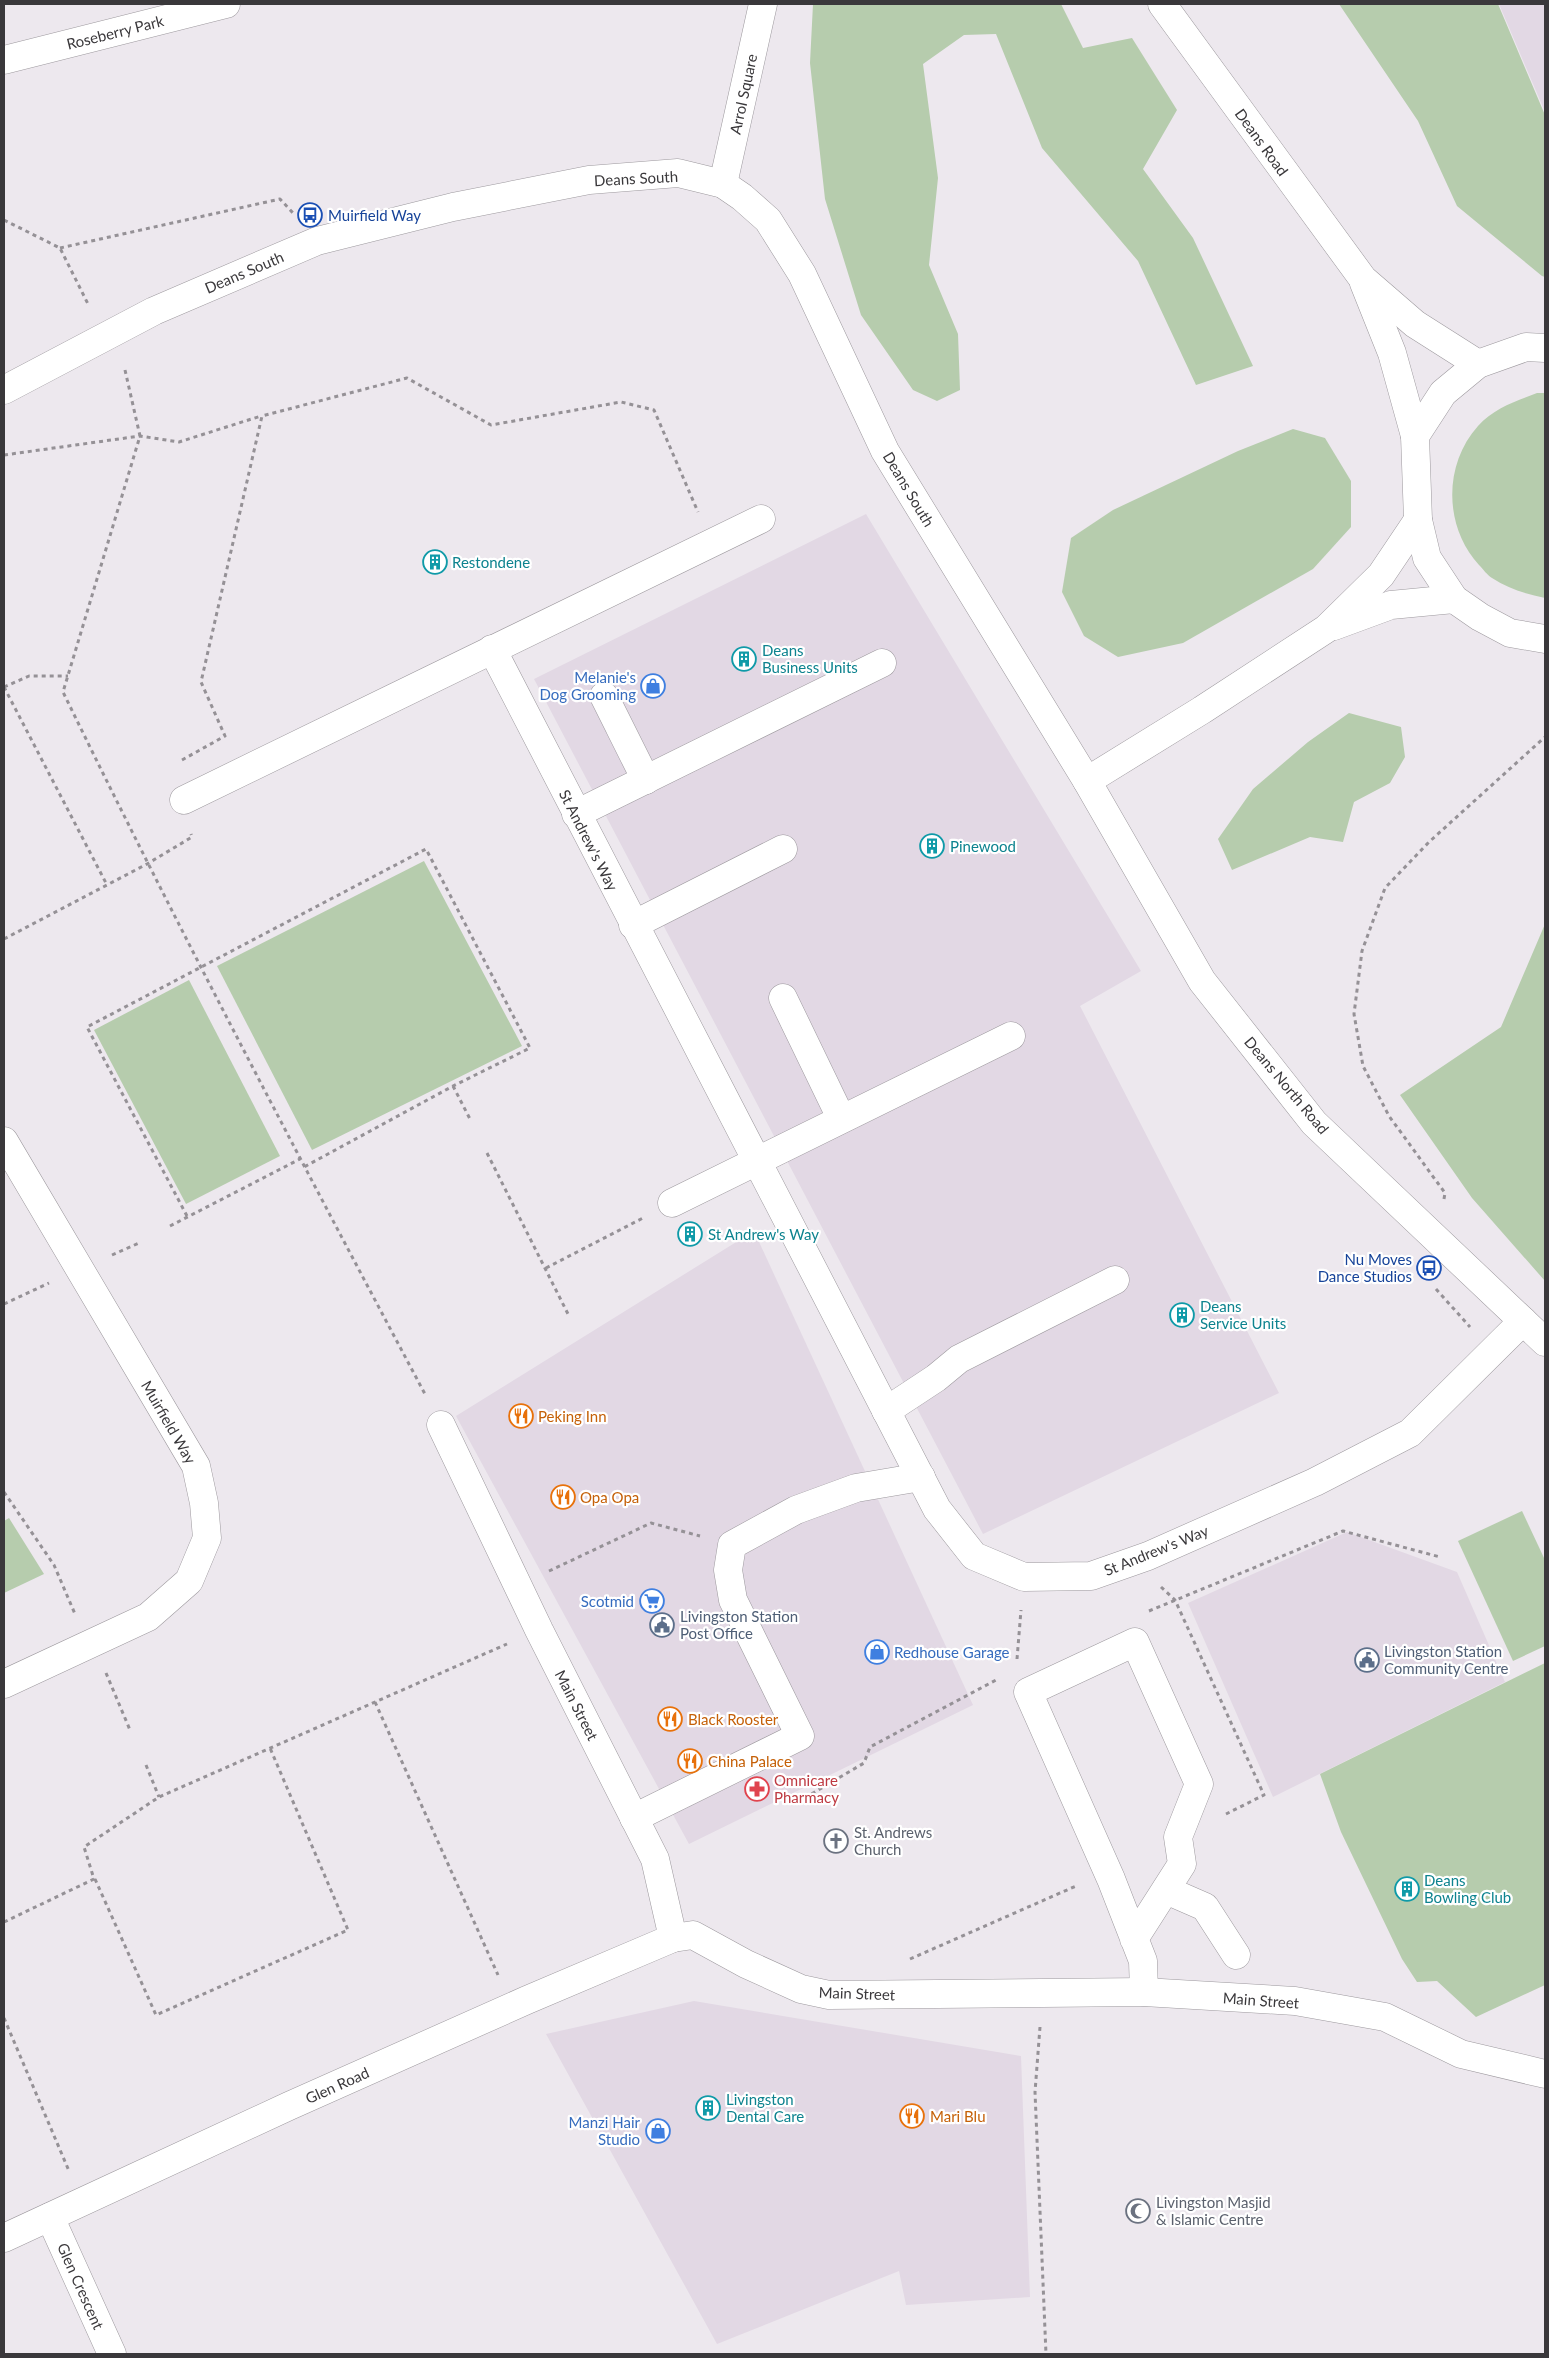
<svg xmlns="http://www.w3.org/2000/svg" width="1549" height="2358" font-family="Lato,sans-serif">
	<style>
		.built { fill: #e2d8e4 }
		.green { fill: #b6ccad }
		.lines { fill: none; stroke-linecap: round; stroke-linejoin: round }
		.minor-casing { stroke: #9d999e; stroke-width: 29 }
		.path { stroke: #959196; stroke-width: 3; stroke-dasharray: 4 4; stroke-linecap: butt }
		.minor { stroke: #fff; stroke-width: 28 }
		.labels { text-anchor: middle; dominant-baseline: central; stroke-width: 4.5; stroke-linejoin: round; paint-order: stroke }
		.street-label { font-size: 15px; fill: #3a383b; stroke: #fff }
		.transit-label { font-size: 15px; fill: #164399; stroke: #fff; text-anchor: start }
		.culture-label { font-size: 15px; fill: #0d838f; stroke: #fff; text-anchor: start }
		.shop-label { font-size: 15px; fill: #366cbe; stroke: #fff; text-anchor: end }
		.food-label { font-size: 15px; fill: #c56008; stroke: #fff; text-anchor: start }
		.service-label { font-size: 15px; fill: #4e5e75; stroke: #fff; text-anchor: start }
		.health-label { font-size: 15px; fill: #be3a42; stroke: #fff; text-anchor: start }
		.worship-label { font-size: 15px; fill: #5b616d; stroke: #fff; text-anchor: start }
	</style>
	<rect width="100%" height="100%" fill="#ede8ee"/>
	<g class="built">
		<path d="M1499 4H1545V112Z"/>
		<path d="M866 514 1141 971 1080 1006 1279 1393 983 1534 534 679Z"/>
		<path d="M754 1231 973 1705 689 1844 456 1416Z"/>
		<path d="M1347 1532 1457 1572 1505 1682 1273 1797 1188 1603Z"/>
		<path d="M694 2001 1021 2056 1030 2297 906 2305 899 2271 717 2344 546 2034Z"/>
	</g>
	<g class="green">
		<path d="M813 4H1061L1083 48 1132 38 1177 110 1143 169 1193 238 1253 366 1196 385 1138 261 1042 148 996 34 964 35 923 64 938 178 929 265 958 334 960 390 937 401 913 390 861 315 825 199 810 63Z"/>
		<path d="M1339 4H1498L1545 115V277L1542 276 1457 206 1418 121Z"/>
		<path d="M1537 393H1545V598C1526 594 1509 589 1492 578 1487 575 1483 569 1479 565 1444 527 1443 465 1478 426 1494 408 1516 401 1537 393Z"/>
		<path d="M1293 429 1325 438 1351 481V527L1313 569 1183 643 1118 657 1084 636 1062 592 1071 538 1113 510 1238 451Z"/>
		<path d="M1349 713 1401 727 1405 757 1390 783 1354 802 1343 842 1310 837 1232 870 1218 839 1253 789 1308 742Z"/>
		<path d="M424 861 522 1046 312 1150 217 966Z"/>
		<path d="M1545 924V1281L1472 1198 1400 1095 1501 1027Z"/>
		<path d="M189 980 280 1156 186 1204 94 1030Z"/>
		<path d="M1522 1511 1545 1560V1646L1513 1661 1458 1541Z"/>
		<path d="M9 1518 44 1574 4 1593V1521Z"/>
		<path d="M1545 1663V1985L1476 2017 1437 1981 1417 1982 1402 1959 1341 1832 1320 1774Z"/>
	</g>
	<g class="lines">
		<g class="minor-casing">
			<g id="minor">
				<path d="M1162 4 1363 279 1415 324 1478 364"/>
				<path d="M4 60 226 4"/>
				<path d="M723 184 763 4"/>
				<path d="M1364 283 1392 353 1415 436"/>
				<path d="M1545 348 1526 347 1478 364 1443 393 1415 436 1418 520 1427 558 1454 599 1480 617 1510 633 1545 639"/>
				<path d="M4 390 154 311 317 241 453 207 589 180 678 173 723 184 742 197 768 220 802 274 885 451 1087 781 1202 981 1314 1123 1545 1342"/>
				<path d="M1334 626 1391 605 1454 599"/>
				<path d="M492 649 937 1509 974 1556 1024 1577 1091 1576 1148 1556 1315 1482 1410 1433 1523 1321"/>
				<path d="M604 696 646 780"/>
				<path d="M1087 781 1202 710 1326 629 1381 575 1418 520"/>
				<path d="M184 800 761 519"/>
				<path d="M576 814 882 663"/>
				<path d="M633 925 783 849"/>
				<path d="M783 998 841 1118"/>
				<path d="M4 1141 196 1466 204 1503 207 1538 189 1581 148 1617 4 1684"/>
				<path d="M672 1203 1011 1036"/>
				<path d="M886 1411 936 1378 959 1359 1115 1280"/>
				<path d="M441 1425 539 1630 655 1859 673 1938"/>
				<path d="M634 1818 800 1736 733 1600 728 1570 732 1545 796 1510 856 1488 921 1477"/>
				<path d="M1166 1890 1205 1907 1236 1955"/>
				<path d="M1134 1939 1182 1864 1178 1837 1199 1784 1135 1642 1028 1692 1111 1879 1143 1961 1144 1992"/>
				<path d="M50 2217 112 2354"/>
				<path d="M4 2238 289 2106 527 2000 673 1938 693 1935 746 1964 801 1989 829 1995 1144 1992 1295 2001 1385 2017 1461 2054 1545 2074"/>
			</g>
		</g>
		<g class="path">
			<path d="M4 220 60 248 88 304"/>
			<path d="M60 248 280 199 293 213"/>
			<path d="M125 370 140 436 63 692C179 930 302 1163 426 1396"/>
			<path d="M4 455 140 436 179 442 261 416"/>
			<path d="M4 687 107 885"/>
			<path d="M4 687 29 676H68"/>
			<path d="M182 760 225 736 201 682 262 416 407 378 491 425 621 402 654 410 698 512"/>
			<path d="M4 939 147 864 192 837 191 834"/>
			<path d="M453 1086 470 1119"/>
			<path d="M487 1153 568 1314"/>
			<path d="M1444 1199 1445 1193 1389 1116 1363 1066 1354 1014 1362 951 1385 888 1429 842 1545 737"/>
			<path d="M187 1216 87 1027 426 849 530 1048 453 1086 304 1167"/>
			<path d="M170 1226 300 1159"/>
			<path d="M112 1255 139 1243"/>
			<path d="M546 1268 643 1218"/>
			<path d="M1436 1289 1470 1327"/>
			<path d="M4 1304 49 1283"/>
			<path d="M4 1492 54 1565 75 1614"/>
			<path d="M549 1571 651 1523 700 1536"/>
			<path d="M1161 1587 1175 1600 1264 1795 1226 1814"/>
			<path d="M1149 1611 1343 1531 1440 1557"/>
			<path d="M1017 1659 1021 1610"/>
			<path d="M106 1673 130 1730"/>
			<path d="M375 1702 498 1975"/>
			<path d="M146 1765 159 1797"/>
			<path d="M798 1802 864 1763 870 1747 996 1680"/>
			<path d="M95 1879 156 2015 348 1930 270 1748"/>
			<path d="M4 1922 94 1879 84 1847 159 1797 507 1644"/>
			<path d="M910 1959 1076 1886"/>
			<path d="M4 2018 69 2171"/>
			<path d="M1040 2027 1035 2092 1046 2354"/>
		</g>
		<use href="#minor" class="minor"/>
	</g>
	<defs>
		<g id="bus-ring" transform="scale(1.25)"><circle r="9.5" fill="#fff" stroke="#1a4fb4" stroke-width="1.5"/><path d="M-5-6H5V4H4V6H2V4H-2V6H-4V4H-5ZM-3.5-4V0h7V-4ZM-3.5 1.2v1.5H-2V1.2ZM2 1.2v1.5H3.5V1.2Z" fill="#1a4fb4"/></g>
		<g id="building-ring" transform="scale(1.25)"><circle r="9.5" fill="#fff" stroke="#0f9aa8" stroke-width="1.5"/><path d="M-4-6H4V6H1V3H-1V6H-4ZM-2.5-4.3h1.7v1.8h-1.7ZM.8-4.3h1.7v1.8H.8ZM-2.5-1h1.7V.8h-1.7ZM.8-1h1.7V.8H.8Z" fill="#0f9aa8"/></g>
		<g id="shop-ring" transform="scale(1.25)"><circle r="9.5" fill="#fff" stroke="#3f7fe0" stroke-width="1.5"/><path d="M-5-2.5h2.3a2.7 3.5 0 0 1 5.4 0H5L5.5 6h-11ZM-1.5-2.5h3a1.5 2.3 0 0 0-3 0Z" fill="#3f7fe0"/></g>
		<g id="restaurant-ring" transform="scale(1.25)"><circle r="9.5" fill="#fff" stroke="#e8710a" stroke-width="1.5"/><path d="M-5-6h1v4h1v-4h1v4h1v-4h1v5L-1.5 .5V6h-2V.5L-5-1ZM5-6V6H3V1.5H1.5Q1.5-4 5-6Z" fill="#e8710a"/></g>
		<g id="supermarket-ring" transform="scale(1.25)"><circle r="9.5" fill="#fff" stroke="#3f7fe0" stroke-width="1.5"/><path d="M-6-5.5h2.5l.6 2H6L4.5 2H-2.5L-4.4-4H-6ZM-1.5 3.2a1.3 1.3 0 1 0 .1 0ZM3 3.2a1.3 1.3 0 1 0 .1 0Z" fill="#3f7fe0"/></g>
		<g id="civic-ring" transform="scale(1.25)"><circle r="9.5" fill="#fff" stroke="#5c6f8a" stroke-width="1.5"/><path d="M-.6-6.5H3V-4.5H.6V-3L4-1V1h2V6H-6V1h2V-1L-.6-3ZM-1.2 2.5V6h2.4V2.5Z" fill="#5c6f8a"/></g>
		<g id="pharmacy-ring" transform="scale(1.25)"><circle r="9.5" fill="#fff" stroke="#e0444e" stroke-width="1.5"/><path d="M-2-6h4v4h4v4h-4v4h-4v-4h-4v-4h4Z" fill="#e0444e"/></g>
		<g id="church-ring" transform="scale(1.25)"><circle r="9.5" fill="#fff" stroke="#6b7280" stroke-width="1.5"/><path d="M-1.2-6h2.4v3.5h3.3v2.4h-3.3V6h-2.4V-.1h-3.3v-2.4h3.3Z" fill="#6b7280"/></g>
		<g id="mosque-ring" transform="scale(1.25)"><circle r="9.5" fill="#fff" stroke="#6b7280" stroke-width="1.5"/><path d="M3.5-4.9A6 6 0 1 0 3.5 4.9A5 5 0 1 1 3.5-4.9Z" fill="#6b7280"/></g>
	</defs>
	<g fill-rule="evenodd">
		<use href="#bus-ring" x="310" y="215"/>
		<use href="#building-ring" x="435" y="562"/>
		<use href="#building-ring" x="744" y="659"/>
		<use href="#shop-ring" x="653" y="686"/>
		<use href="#building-ring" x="932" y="846"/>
		<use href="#building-ring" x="690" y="1234"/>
		<use href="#bus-ring" x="1429" y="1268"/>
		<use href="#building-ring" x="1182" y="1315"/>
		<use href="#restaurant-ring" x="521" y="1416"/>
		<use href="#restaurant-ring" x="563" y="1497"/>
		<use href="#supermarket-ring" x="652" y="1601"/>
		<use href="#civic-ring" x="662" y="1625"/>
		<use href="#shop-ring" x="877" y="1652"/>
		<use href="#civic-ring" x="1367" y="1660"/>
		<use href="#restaurant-ring" x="670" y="1719"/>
		<use href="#restaurant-ring" x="690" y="1761"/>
		<use href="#pharmacy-ring" x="757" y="1789"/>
		<use href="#church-ring" x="836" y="1841"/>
		<use href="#building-ring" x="1407" y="1889"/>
		<use href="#building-ring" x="708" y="2108"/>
		<use href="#restaurant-ring" x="912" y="2116"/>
		<use href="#shop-ring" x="658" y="2131"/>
		<use href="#mosque-ring" x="1138" y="2211"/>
	</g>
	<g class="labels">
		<g class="street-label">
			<text transform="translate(115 32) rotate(-14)">Roseberry Park</text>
			<text transform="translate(743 94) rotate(-78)">Arrol Square</text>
			<text transform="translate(1262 142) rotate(54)">Deans Road</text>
			<text transform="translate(636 178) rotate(-3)">Deans South</text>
			<text transform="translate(244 272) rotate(-23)">Deans South</text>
			<text transform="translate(909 489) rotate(59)">Deans South</text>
			<text transform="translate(589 840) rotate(63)">St Andrew's Way</text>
			<text transform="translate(1287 1085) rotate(50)">Deans North Road</text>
			<text transform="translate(169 1422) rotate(60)">Muirfield Way</text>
			<text transform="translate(1156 1550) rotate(-22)">St Andrew's Way</text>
			<text transform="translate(577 1705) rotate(63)">Main Street</text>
			<text transform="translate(857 1993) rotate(2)">Main Street</text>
			<text transform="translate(1261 2000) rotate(4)">Main Street</text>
			<text transform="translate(337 2085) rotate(-24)">Glen Road</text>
			<text transform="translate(81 2286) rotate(66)">Glen Crescent</text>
		</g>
		<g class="transit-label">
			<text x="328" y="215">Muirfield Way</text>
			<text x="1412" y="1259" text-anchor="end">Nu Moves<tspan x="1412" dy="17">Dance Studios</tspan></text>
		</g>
		<g class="culture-label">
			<text x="452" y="562">Restondene</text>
			<text x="762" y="650">Deans<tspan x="762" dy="17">Business Units</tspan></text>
			<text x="950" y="846">Pinewood</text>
			<text x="708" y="1234">St Andrew's Way</text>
			<text x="1200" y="1306">Deans<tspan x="1200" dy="17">Service Units</tspan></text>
			<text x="1424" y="1880">Deans<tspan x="1424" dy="17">Bowling Club</tspan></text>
			<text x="726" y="2099">Livingston<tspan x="726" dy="17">Dental Care</tspan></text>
		</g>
		<g class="shop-label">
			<text x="636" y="677">Melanie's<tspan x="636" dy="17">Dog Grooming</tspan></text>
			<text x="634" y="1601">Scotmid</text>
			<text x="894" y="1652" text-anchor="start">Redhouse Garage</text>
			<text x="640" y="2122">Manzi Hair<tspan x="640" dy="17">Studio</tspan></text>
		</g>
		<g class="food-label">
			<text x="538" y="1416">Peking Inn</text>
			<text x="580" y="1497">Opa Opa</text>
			<text x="688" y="1719">Black Rooster</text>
			<text x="708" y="1761">China Palace</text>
			<text x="930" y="2116">Mari Blu</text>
		</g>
		<g class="service-label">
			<text x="680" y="1616">Livingston Station<tspan x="680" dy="17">Post Office</tspan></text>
			<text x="1384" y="1651">Livingston Station<tspan x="1384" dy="17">Community Centre</tspan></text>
		</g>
		<g class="health-label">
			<text x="774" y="1780">Omnicare<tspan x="774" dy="17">Pharmacy</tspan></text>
		</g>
		<g class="worship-label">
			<text x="854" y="1832">St. Andrews<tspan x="854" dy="17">Church</tspan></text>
			<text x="1156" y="2202">Livingston Masjid<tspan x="1156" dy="17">&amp; Islamic Centre</tspan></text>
		</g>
	</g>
	<rect width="1549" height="2358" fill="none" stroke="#3a383b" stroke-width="10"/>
</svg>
